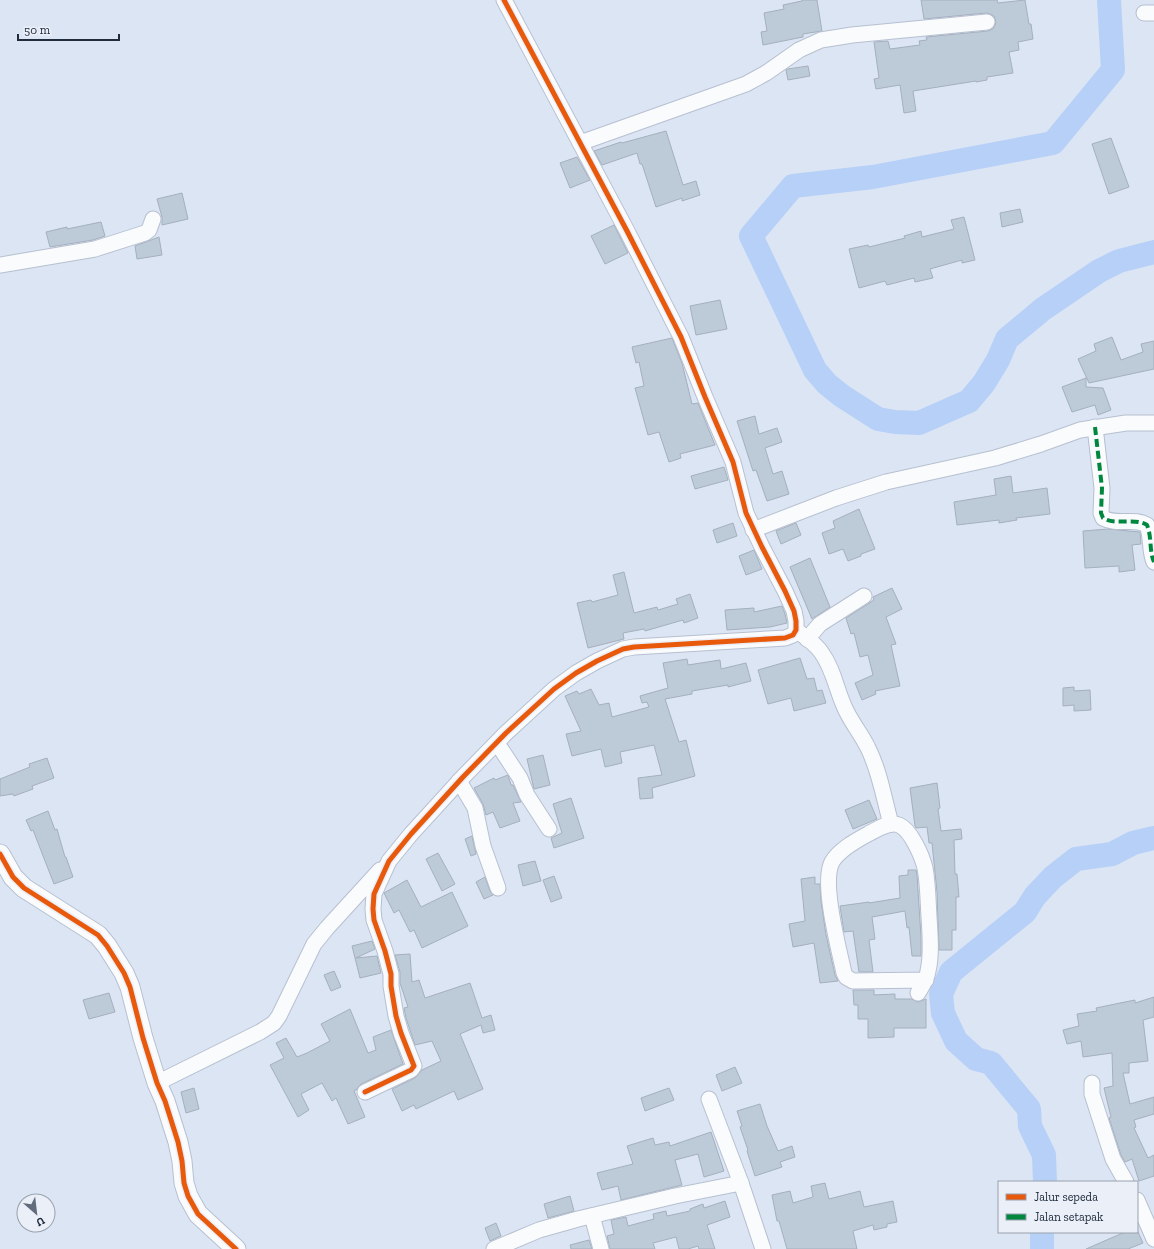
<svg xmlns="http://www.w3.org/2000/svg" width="1154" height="1249" font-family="'Zilla Slab',serif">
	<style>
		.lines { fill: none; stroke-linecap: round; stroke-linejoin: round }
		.river { stroke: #b7d0f7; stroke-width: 24 }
		.building { fill: #bdcad7; stroke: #a4b0bd }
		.minor-casing { stroke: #b7c0d0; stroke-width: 17 }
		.tertiary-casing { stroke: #b7c0d0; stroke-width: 21 }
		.minor { stroke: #fafbfd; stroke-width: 15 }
		.tertiary { stroke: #fafbfd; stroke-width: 19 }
		.quiet { stroke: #00873e; stroke-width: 4; stroke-dasharray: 8 4; stroke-linecap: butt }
		.cycleway-casing { stroke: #eaeff8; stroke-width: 8 }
		.cycleway { stroke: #e8590c; stroke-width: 5 }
	</style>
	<rect width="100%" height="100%" fill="#dce5f4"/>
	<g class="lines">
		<g class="river">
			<path d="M1109 0 1113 70 1053 143 873 177 793 186 751 236 815 370 827 384 842 396 878 419 895 422 919 423 969 401 984 383 998 360 1007 339 1043 309 1099 271 1119 261 1154 252"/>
			<path d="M1045 1182 1044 1155 1030 1126 1029 1109 991 1063 976 1059 956 1041 943 1013 941 994 951 972 1025 912 1035 896 1053 877 1076 859 1112 854 1133 843 1154 838"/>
			<path d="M1042 1232V1249"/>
		</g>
	</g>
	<g class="building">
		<path d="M802 0H817L822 31 803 34V37L763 45 761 32 767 31 764 13 784 9 783 5 802 1Z"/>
		<path d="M921 0H997L998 3 1025 0 1029 24H1031L1033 39 1018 42 1019 50 1009 52 1013 73 987 77V80L976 82V81L913 91 916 111 904 113 900 85 876 89 874 79 879 78 874 42 888 41 890 49 920 45 919 41 927 40 926 37 988 31 993 29 995 25 996 22 994 16 990 14 986 13 924 19Z"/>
		<path d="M808 66 810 76 788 80 786 70 788 69Z"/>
		<path d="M666 131 683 185 696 181 700 195 682 201V198L656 207 642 164H640L637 153 602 165 594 151 621 142 622 143Z"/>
		<path d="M1111 138 1129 187 1109 194 1092 144Z"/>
		<path d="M577 157 590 180 570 188 560 163Z"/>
		<path d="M182 193 188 219 162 225V217L157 199Z"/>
		<path d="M1020 209 1023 222 1002 227 1000 213Z"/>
		<path d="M964 217 975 260 962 263V260L930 269 933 278 915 282 914 278 887 285 885 281 859 288 849 249 868 245 869 247 905 238 904 236 921 231 922 237 954 229 951 220Z"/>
		<path d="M101 222 105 236 93 240 50 247 46 232 67 227V229Z"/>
		<path d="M614 225 628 253 605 264 591 236Z"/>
		<path d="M159 237 162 255 137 259 135 246Z"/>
		<path d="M720 300 727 329 696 335 690 306Z"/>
		<path d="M1112 337 1121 360 1143 352 1141 344 1154 341V369L1089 383 1078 359 1096 351 1094 344Z"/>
		<path d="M672 338 682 363 692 404 698 403 715 445 680 454 681 458 669 462 659 432 648 435 635 388 644 386 639 362 636 363 632 347Z"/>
		<path d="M1086 378V387L1103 388 1111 410 1098 415 1095 405 1072 412 1062 387Z"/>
		<path d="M755 416 759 434 777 428 782 442 765 448 773 474 782 471 789 494 767 501 756 470 753 471 737 421Z"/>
		<path d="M724 467 728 480 695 489 691 476Z"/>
		<path d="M1011 476 1013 493 1047 488 1050 514 1016 518 1017 520 999 523V520L957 525 954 502 996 495 994 479Z"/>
		<path d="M859 509 875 549 861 554V556L848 561 843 549 829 554 822 533 835 528 833 521Z"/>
		<path d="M733 523 737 536 717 543 713 530Z"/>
		<path d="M796 523 801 535 781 544 776 531Z"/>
		<path d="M1108 529 1140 532 1141 544 1132 545 1135 570 1119 572V566L1085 568 1083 531Z"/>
		<path d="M754 550 762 569 746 575 739 556Z"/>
		<path d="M810 558 830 607 812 619 790 567Z"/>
		<path d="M624 572 634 613 657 607 658 610 678 604 676 599 690 594 698 618 684 623 683 620 645 631 644 629 623 633 624 639 588 648 577 603 591 600 592 602 618 595 613 575Z"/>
		<path d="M892 588 902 609 886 617 896 644 891 645 900 686 875 691 876 694 862 700 855 683 873 675 868 655 860 657 854 633 851 634 846 618 874 600 873 597Z"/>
		<path d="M782 606 785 614 787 623 770 627 727 630 725 610 754 608V612Z"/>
		<path d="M800 658 807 679 814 678 817 691 822 690 826 703 794 711 791 698 768 704 758 670Z"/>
		<path d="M687 659 688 665 720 660 721 669 746 663 751 681 728 687V685L692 691V694L665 699 679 742 686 740 695 776 652 788 653 798 640 799 638 778 662 775 654 745 620 752 622 763 605 767 601 749 572 756 566 734 581 731 565 696 577 691 579 694 591 689 599 705 609 703 612 717 649 707 647 702 642 703 640 696 668 688 663 663Z"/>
		<path d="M1074 687V691L1090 690 1091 710 1074 711V705L1063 706V688Z"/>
		<path d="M543 755 550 785 534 789 527 759Z"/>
		<path d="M47 758 54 778 32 786 33 789 14 796 13 794 0 796V779L30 767 29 764Z"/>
		<path d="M508 775 511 785H513L521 802 513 803 520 821 500 828 493 812 486 815 483 804 474 788 494 778 495 780Z"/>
		<path d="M937 783 940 808 938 809 941 831 961 829 962 839 954 840 955 874H957L959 897H956V930H952V950H939L937 892 932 843H929L927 827 916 828 915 826 910 788Z"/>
		<path d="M571 798 584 838 554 848 551 838 562 833 553 804Z"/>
		<path d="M869 800 877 819 853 829 845 810Z"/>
		<path d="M48 811 55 830 57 829 65 857H66L73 877 54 884 33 830 31 831 26 820Z"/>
		<path d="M472 836 476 854 471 856 465 839Z"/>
		<path d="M438 853 455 884 442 891 426 859Z"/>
		<path d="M535 861 541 881 523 886 518 865Z"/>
		<path d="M908 870H916L917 875 921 937V956H912L909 927 907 928 905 911 872 917 875 939 869 940 873 972H859L853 931 844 932 840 906 869 902V903L900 898 899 876 908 875Z"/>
		<path d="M554 876 562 898 551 902 543 880Z"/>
		<path d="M485 877 490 891 493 895 484 899 476 882Z"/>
		<path d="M815 877V884H820L821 901 826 935 835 975 838 981 820 983 814 943 793 947 789 924 805 921 801 879Z"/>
		<path d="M407 880 421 907 452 892 468 926 422 948 414 930 410 932 399 910 394 913 384 893Z"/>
		<path d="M372 941 375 949 356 958 377 956 381 973 360 978 352 946Z"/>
		<path d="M410 954 412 982 419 980 425 998 470 983 482 1018 491 1015 495 1030 483 1033 481 1025 460 1034 483 1089 458 1100 454 1091 416 1109 414 1105 402 1111 392 1089 415 1078 422 1070 441 1061 432 1041 415 1045 406 1018 404 1008 408 1007 400 983V972L395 955Z"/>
		<path d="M334 971 341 987 331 991 324 975Z"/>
		<path d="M853 990H874V995L895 994V999H912L918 1002 926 999V1028H894V1037L868 1038V1019H858V1005H854Z"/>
		<path d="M109 993 115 1012 89 1019 83 1000Z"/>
		<path d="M1154 997V1017L1143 1020 1148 1061 1129 1063V1073H1123L1130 1104 1154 1097V1114L1134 1120 1136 1127 1134 1128 1148 1158 1154 1155V1176L1139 1181 1132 1159 1125 1162 1121 1155 1109 1118 1111 1117 1104 1088 1113 1086 1112 1053 1083 1057 1081 1041 1067 1044 1063 1030 1079 1026 1077 1014 1097 1011 1096 1008 1120 1003 1135 1000V1003Z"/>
		<path d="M350 1009 368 1053 376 1050 373 1037 391 1030 403 1064 361 1084 356 1090 354 1091 365 1117 348 1124 336 1098 332 1101 322 1083 301 1094 309 1110 298 1117 270 1065 284 1058 276 1043 286 1038 297 1057 307 1053 330 1041 321 1024Z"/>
		<path d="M735 1067 742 1083 722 1091 716 1075Z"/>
		<path d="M194 1088 199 1109 186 1113 181 1092Z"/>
		<path d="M669 1088 674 1100 645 1111 641 1098Z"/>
		<path d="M760 1104 767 1126 778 1151 792 1146 795 1157 780 1162 782 1167 755 1176 747 1151 748 1150 740 1127 742 1126 737 1111Z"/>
		<path d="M711 1132 724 1171 704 1177 698 1154 675 1160 682 1185 621 1200 618 1186 602 1190 597 1173 633 1164 627 1146 653 1138 655 1145 669 1142 670 1146Z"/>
		<path d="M825 1183 829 1199 860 1191 864 1207 893 1201 897 1222 887 1224V1227L874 1230 873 1225 853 1231 857 1249H787L779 1221H777L772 1195 790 1191 793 1203 813 1197 811 1186Z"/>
		<path d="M570 1196 574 1211 548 1218 544 1204Z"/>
		<path d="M725 1201 730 1217 707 1225 715 1249H699L698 1246 688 1249H679L676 1237 653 1243 655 1249H610L607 1236 614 1234 611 1220 626 1217 628 1226 654 1219 653 1214 666 1211 667 1216 690 1211V1209L703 1204 704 1208Z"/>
		<path d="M496 1223 501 1236 490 1241 485 1228Z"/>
		<path d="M1125 1232H1138L1143 1243 1128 1249H1086Z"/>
		<path d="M589 1240 592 1249H571L570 1245Z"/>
	</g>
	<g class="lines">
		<g class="minor-casing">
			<g id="minor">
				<path d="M1144 13H1154"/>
				<path d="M580 143 746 84 766 73 799 50 821 40 852 35 987 22"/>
				<path d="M0 265 95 249 145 233 149 230 153 219"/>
				<path d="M1095 427 1102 488 1101 513 1103 518C1117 526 1134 517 1147 525 1152 537 1149 551 1154 562"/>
				<path d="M753 530 836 498 886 482 995 458 1041 444 1080 430 1126 423H1154"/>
				<path d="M796 630C805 637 815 643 821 652 833 668 836 688 844 706 850 721 861 733 868 748 880 772 884 799 891 824"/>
				<path d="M807 639 820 624 864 596"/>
				<path d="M497 743 520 778 527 795 549 829"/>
				<path d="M459 781 475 808 483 846 498 888"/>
				<path d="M918 993C922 986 927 980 928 971 932 954 930 934 929 917 928 901 928 884 925 868 922 856 911 830 899 825 889 821 876 830 868 834 855 841 839 850 832 862 821 883 839 949 844 973L846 977 853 981 926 980"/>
				<path d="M157 1083 260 1032 274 1023 279 1016 314 944 327 928 380 870"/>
				<path d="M1092 1083V1094L1113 1159 1126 1182"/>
				<path d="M365 1092 411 1070 414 1066 401 1033 396 1016 391 986V974L385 951 374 920 373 909 374 894 389 861 411 834 463 777 506 733 554 689 576 673 597 661 623 649 634 647 785 638 793 635 796 630V621L794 611 785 591 762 547 746 513 733 462 705 397 681 337 627 231 504 0"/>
				<path d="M709 1099 741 1183 763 1249"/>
				<path d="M1137 1200 1154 1239"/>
				<path d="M592 1216 601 1249"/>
				<path d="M494 1249 539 1230 578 1219 675 1196 741 1183"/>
			</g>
		</g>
		<g class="tertiary-casing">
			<path id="tertiary" d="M0 854 13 877 24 888 98 935 107 946 124 973 130 987 143 1038 157 1083 165 1101 178 1142 182 1161 184 1183 188 1196 198 1214 236 1249"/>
		</g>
		<use href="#minor" class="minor"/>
		<use href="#tertiary" class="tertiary"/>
		<path class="quiet" d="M1095 427 1102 488 1101 513 1103 518C1117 526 1134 517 1147 525 1152 537 1149 551 1154 562"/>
		<g class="cycleway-casing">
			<g id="cycleway">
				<path d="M0 854 13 877 24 888 98 935 107 946 124 973 130 987 143 1038 157 1083 165 1101 178 1142 182 1161 184 1183 188 1196 198 1214 236 1249"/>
				<path d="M365 1092 411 1070 414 1066 401 1033 396 1016 391 986V974L385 951 374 920 373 909 374 894 389 861 411 834 463 777 506 733 554 689 576 673 597 661 623 649 634 647 785 638 793 635 796 630V621L794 611 785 591 762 547 746 513 733 462 705 397 681 337 627 231 504 0"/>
			</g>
		</g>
		<use href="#cycleway" class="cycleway"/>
	</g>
	<rect x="998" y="1181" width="140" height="52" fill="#eaeff8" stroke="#99a1ad"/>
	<rect x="1006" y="1194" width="20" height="6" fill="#e8590c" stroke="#99a1ad"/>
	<text x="1034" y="1201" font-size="12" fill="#202b3c">Jalur sepeda</text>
	<rect x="1006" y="1214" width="20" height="6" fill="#00873e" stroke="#99a1ad"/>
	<text x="1034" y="1221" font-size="12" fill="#202b3c">Jalan setapak</text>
	<g transform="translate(36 1213) rotate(152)"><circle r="19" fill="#eaeff8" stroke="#99a1ad"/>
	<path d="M0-3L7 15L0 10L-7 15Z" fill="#626c7c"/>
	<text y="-6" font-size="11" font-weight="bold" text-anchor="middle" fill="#202b3c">U</text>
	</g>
	<path d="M18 34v6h101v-6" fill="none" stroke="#202b3c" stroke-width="2"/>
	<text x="24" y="34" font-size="12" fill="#202b3c" stroke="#eaeff8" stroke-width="3" paint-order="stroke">50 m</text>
</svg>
